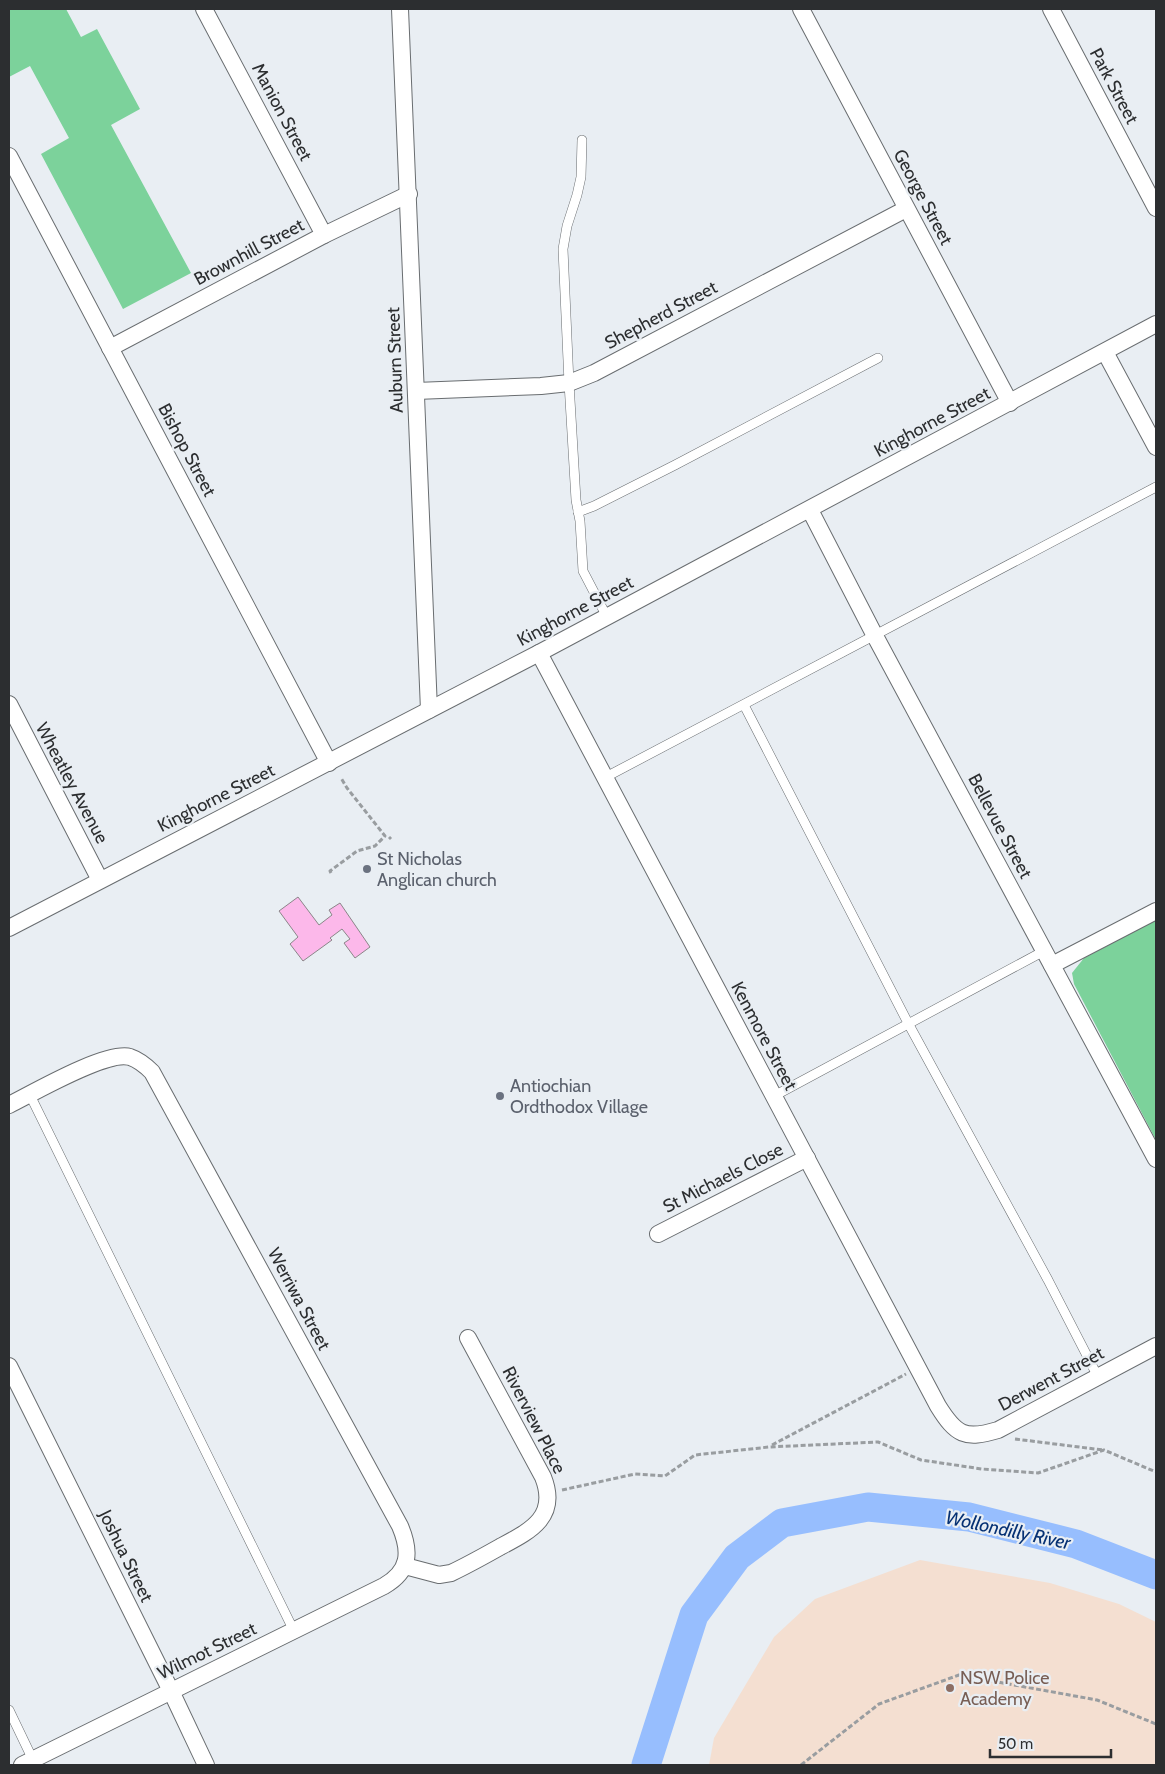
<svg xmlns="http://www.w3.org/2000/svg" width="1165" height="1774" font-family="Cabin,sans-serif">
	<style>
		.education { fill: #f4dfd1 }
		.green { fill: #7cd29b }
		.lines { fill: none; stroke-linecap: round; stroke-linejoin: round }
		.river { stroke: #97befe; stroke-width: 29 }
		.building { fill: #fcb8ea; stroke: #8b8689 }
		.service-casing { stroke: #696d70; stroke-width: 10 }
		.minor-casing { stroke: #696d70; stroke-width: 18 }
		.path { stroke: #999da0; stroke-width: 3; stroke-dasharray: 5 2.5; stroke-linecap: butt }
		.service { stroke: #fff; stroke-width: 9 }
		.minor { stroke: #fff; stroke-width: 16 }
		.worship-dot { fill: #6b7280; stroke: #e9eef3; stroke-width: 2 }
		.education-dot { fill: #8d6e63; stroke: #e9eef3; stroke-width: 2 }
		.labels { text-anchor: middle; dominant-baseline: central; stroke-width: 4.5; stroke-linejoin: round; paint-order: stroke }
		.street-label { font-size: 18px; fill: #2c2e30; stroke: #e9eef3 }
		.worship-label { font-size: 18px; fill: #5b616d; stroke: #e9eef3; text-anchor: start }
		.education-label { font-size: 18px; fill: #785e54; stroke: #e9eef3; text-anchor: start }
		.water-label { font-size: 19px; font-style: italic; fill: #063174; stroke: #e9eef3 }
	</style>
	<rect width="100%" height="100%" fill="#e9eef3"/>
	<path class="education" d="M920 1560 1050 1583 1119 1604 1156 1622V1765H709L714 1738 774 1637 815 1599Z"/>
	<g class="green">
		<path d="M9 9H66L81 37 97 29 140 109 111 125 191 273 123 309 41 154 69 138 30 66 9 77Z"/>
		<path d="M1156 920V1140L1074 984 1072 973 1084 958Z"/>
	</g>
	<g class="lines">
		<path class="river" d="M646 1765 694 1615 737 1557 782 1523 868 1507 969 1517 1076 1544 1156 1575"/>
	</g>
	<path class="building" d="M298 897 319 925 332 915 329 910 340 903 370 947 355 958 344 943 350 939 342 929 330 938 332 940 303 961 290 944 298 937 279 911Z"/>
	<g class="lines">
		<g class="service-casing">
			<g id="service">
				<path d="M582 140 581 177 577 195 567 226 563 249 569 383 576 500 580 521 583 571 607 617"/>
				<path d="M578 512 594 506 675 465 878 358"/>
				<path d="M744 705 908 1023 1048 1280 1098 1377"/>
				<path d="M604 778 1156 487"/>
				<path d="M30 1095 294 1631"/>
				<path d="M774 1096 1044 951"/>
				<path d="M9 1710 33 1760"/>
			</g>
		</g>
		<g class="minor-casing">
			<g id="minor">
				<path d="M204 9 324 235"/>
				<path d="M400 9 429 710"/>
				<path d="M801 9 1010 403"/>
				<path d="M1051 9 1156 208"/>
				<path d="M9 156 329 763"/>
				<path d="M110 348 324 235 409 194"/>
				<path d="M1105 352 1156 447"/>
				<path d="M416 391 541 386 569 383 594 373 906 209"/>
				<path d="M810 510 875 636 1156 1159"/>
				<path d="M539 653 938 1406C956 1435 965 1440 998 1430L1156 1346"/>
				<path d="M9 704 100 880"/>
				<path d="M9 928 539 653 1156 324"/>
				<path d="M1052 965 1156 911"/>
				<path d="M9 1105C33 1093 107 1050 130 1057 139 1060 146 1066 152 1072L400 1526C411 1552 410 1571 384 1586L22 1765"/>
				<path d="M658 1234 807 1158"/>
				<path d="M9 1366 171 1691 206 1765"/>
				<path d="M405 1566 439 1575 451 1573C468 1565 484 1556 500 1547 530 1531 559 1517 543 1477L468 1338"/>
			</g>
		</g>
		<g class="path">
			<path d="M389 837 391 839"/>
			<path d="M331 873 330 871 357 851 375 846 385 836 347 788 341 778"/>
			<path d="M1015 1439 1103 1450"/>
			<path d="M772 1445 906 1374"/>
			<path d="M562 1490 635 1474 665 1476 695 1455 769 1447 878 1442 921 1460 982 1469 1038 1473 1104 1450 1156 1472"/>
			<path d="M801 1765 879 1704 959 1675 1097 1700 1156 1724"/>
		</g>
		<use href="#service" class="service"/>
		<use href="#minor" class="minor"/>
	</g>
	<g class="worship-dot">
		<circle cx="367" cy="869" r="5"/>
		<circle cx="500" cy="1096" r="5"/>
	</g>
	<circle class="education-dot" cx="950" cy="1688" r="5"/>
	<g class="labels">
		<g class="street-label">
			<text transform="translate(1114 86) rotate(62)">Park Street</text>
			<text transform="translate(282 112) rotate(62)">Manion Street</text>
			<text transform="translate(923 197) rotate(62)">George Street</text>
			<text transform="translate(249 252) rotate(-28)">Brownhill Street</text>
			<text transform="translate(661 315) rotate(-28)">Shepherd Street</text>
			<text transform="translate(395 360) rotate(-92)">Auburn Street</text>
			<text transform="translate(932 422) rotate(-28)">Kinghorne Street</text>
			<text transform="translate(187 450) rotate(62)">Bishop Street</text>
			<text transform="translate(575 611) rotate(-28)">Kinghorne Street</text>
			<text transform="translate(72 783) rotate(62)">Wheatley Avenue</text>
			<text transform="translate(216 798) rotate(-27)">Kinghorne Street</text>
			<text transform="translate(1000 826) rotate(62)">Bellevue Street</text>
			<text transform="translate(764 1036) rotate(62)">Kenmore Street</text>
			<text transform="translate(723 1178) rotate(-27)">St Michaels Close</text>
			<text transform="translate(299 1299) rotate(62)">Werriwa Street</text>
			<text transform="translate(1051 1379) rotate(-28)">Derwent Street</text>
			<text transform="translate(534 1420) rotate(63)">Riverview Place</text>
			<text transform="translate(126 1556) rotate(64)">Joshua Street</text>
			<text transform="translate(207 1651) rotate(-26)">Wilmot Street</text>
		</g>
		<g class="worship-label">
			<text x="377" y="859">St Nicholas<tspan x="377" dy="21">Anglican church</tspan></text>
			<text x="510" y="1086">Antiochian<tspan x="510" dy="21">Ordthodox Village</tspan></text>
		</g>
		<g class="education-label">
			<text x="960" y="1678">NSW Police<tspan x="960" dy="21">Academy</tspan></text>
		</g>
		<g class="water-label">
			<text transform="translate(1008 1530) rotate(12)">Wollondilly River</text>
		</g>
	</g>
	<rect width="1165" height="1774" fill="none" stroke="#2c2e30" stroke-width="20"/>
	<path d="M990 1749v8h121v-8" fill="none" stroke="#2c2e30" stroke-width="2.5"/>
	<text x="998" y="1749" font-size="15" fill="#2c2e30" stroke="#e9eef3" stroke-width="4" paint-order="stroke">50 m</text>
</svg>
